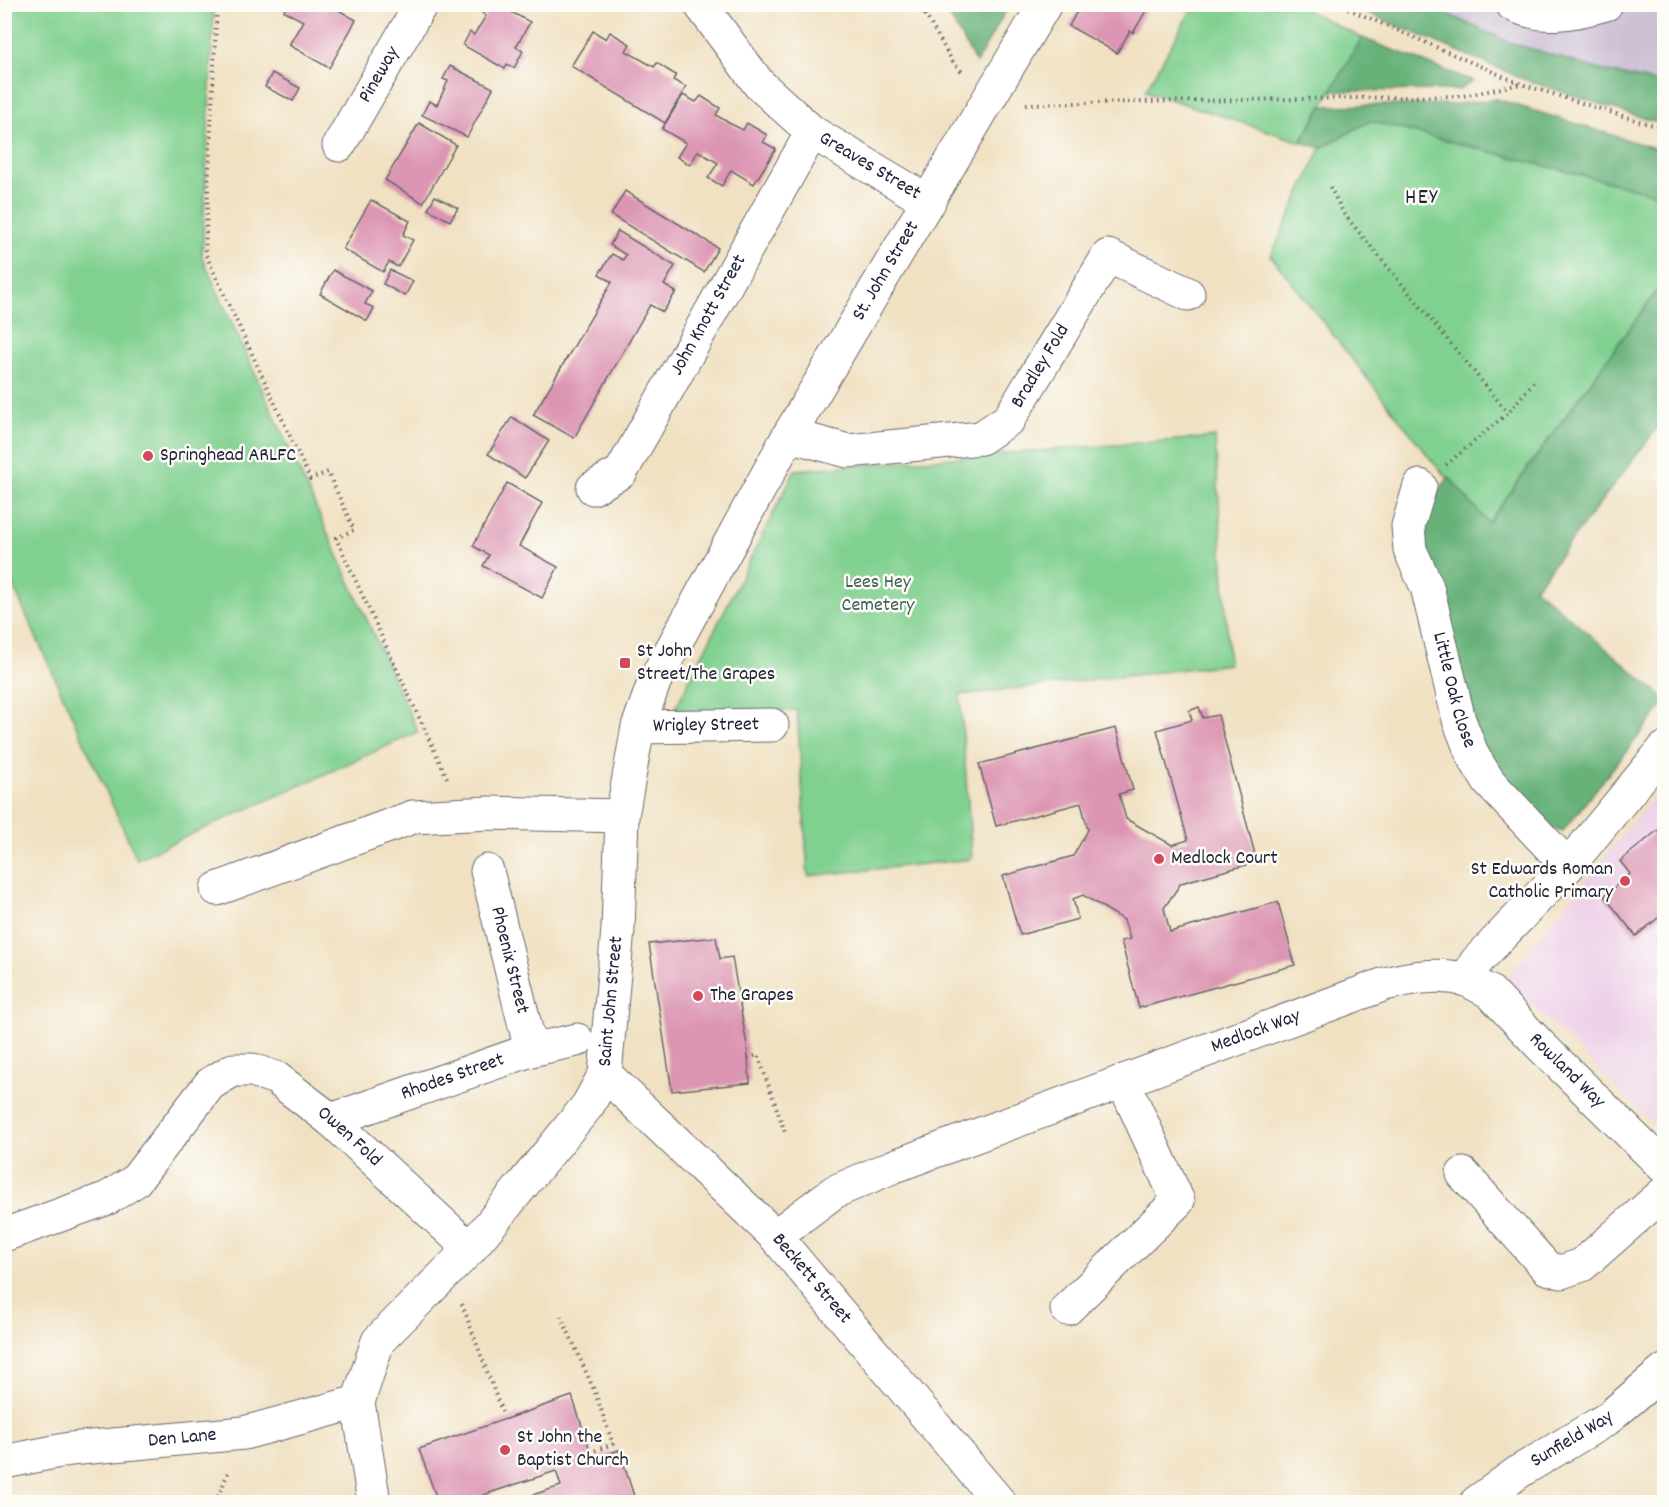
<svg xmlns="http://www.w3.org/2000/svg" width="1669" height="1507" font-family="Dekko,sans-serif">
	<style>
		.built { fill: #edd1e9 }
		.industrial { fill: #ccbfd4 }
		.green { fill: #80d090; stroke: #517966; stroke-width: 1.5 }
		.forest { fill: #68b27a; stroke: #456a5a; stroke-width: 1.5 }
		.building { fill: #dc95b3 }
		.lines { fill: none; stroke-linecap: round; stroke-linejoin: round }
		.minor-casing { stroke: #6a656a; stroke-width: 35 }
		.path { stroke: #6a656a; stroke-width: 4; stroke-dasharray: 1.5 4.5; stroke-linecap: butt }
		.minor { stroke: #fff; stroke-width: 33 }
		.poi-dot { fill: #d1495b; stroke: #fdfcf7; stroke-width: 2 }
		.labels { text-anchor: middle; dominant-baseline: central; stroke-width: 5; stroke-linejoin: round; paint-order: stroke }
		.street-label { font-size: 20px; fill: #22223b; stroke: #fdfcf7 }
		.poi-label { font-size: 20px; fill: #22223b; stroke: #fdfcf7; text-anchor: start }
		.park-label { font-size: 20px; fill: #435f59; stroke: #fdfcf7 }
		.quarter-label { font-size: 22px; letter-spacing: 1.5px; fill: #22223b; stroke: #fdfcf7 }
	</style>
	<rect width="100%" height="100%" fill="#fdfcf7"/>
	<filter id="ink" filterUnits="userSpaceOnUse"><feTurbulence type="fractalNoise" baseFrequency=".0167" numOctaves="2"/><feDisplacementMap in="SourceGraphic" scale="12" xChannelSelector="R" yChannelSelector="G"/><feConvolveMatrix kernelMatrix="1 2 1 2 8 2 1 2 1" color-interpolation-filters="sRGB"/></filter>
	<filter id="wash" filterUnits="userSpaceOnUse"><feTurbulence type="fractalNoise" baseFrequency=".008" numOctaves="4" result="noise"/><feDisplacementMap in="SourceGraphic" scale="24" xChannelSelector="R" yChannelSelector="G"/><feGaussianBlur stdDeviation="1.35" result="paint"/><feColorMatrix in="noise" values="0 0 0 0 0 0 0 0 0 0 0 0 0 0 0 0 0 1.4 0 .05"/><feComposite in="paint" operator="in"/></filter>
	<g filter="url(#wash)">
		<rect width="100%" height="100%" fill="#f0e1c2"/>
		<path class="built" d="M1664 784V1134L1506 979Z"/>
		<path class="industrial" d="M1428 5H1664V84L1600 70 1506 41Z"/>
		<g class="green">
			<path d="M4 5H214L202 257 418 732 137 859 5 568Z"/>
			<path d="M1194 5H1297L1362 38 1301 142 1145 91Z"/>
			<path d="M1370 121 1664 196V281L1488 523 1433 462 1271 256 1321 148Z"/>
			<path d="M1215 437 1229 664 960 695 972 859 808 876 797 710 672 715 795 470Z"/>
		</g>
		<g class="forest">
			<path d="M943 5H1009L976 63Z"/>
			<path d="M1349 5H1428L1506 41 1600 70 1664 84V125L1526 80Z"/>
			<path d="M1362 38 1473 81 1459 90 1331 91Z"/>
			<path d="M1496 99 1664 151V196L1370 121 1321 148 1301 142 1322 106 1458 104Z"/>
			<path d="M1664 281V419L1535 588 1664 698V704L1563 831 1543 825 1493 770 1479 739 1428 571 1421 515 1449 477 1488 523Z"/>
		</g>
		<g id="blocks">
			<g class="building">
				<path d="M287 4H328L356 20 329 68 289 45 303 21 284 11Z"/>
				<path d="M1081 4 1086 5 1150 4 1133 33 1130 31 1117 53 1069 26Z"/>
				<path d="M486 5H498L530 22 516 47 523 51 514 68 507 64 505 69 463 45 470 32 474 35 486 16 482 13Z"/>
				<path d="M593 31 606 39 610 32 630 44 626 51 654 67 657 63 666 69 676 75 673 80 686 87 665 123 571 66Z"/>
				<path d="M450 66 493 88 467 137 422 115 429 101 437 105 448 81 443 79Z"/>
				<path d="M272 73 300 88 293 101 265 87Z"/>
				<path d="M683 95 696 102 701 96 720 108 716 115 729 123 743 130 747 123 767 135 763 142 776 149 754 184 731 170 722 186 708 178 718 163 698 151 690 165 677 157 686 143 662 129Z"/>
				<path d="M419 123 456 145 423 203 385 180Z"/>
				<path d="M625 191 718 248 704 272 611 215Z"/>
				<path d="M435 196 458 208 450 221 428 209Z"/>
				<path d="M371 200 410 221 403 235 413 240 398 267 389 262 383 272 343 249Z"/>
				<path d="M618 231 675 266 664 285 676 292 663 312 650 305 574 438 533 415 612 282 599 274 612 254 623 260 626 255 610 245Z"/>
				<path d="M333 270 372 291 365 304 374 308 367 321 320 294Z"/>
				<path d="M390 270 413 281 405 296 383 284Z"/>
				<path d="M512 417 549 441 525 478 488 454Z"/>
				<path d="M507 483 542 503 519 546 558 567 542 598 483 566 489 555 473 546Z"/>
				<path d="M1199 707 1203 718 1218 715 1257 862 1181 883 1164 908 1170 932 1278 902 1295 965 1139 1008 1121 941 1130 939 1124 920 1083 895 1073 899 1078 919 1020 935 1003 876 1073 856 1088 830 1081 803 996 826 979 764 1116 728 1133 790 1119 794 1126 819 1172 845 1188 840 1157 730 1192 720 1189 711Z"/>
				<path d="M1663 826 1664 916 1663 914 1636 936 1604 896 1630 874 1620 861Z"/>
				<path d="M716 937 720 959 732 957 747 1046 750 1083 672 1091 649 944Z"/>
				<path d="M572 1396 593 1459 619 1450 636 1502H510L561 1486 556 1471 468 1500V1502H438L419 1449Z"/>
			</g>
		</g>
	</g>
	<g filter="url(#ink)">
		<use href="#blocks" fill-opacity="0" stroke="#6a656a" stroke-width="1.5"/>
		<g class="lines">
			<g class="minor-casing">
				<g id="minor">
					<path id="s1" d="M700 4 759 84 812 132 929 202"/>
					<path d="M1512 4C1542 20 1575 13 1606 4"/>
					<path id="s2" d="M339 145 421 4"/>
					<path id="s3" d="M789 435 848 451 981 438 1009 419 1108 256 1188 294"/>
					<path id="s4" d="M1420 486 1408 526 1410 550 1427 587 1459 720 1473 756 1489 782 1568 866"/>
					<path id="s5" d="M593 488 621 472 812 132"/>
					<path id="s6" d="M638 727 772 725"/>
					<path id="s7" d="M487 871 531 1050"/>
					<path d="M217 889 413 817 489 813 622 816"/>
					<path id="s8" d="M1467 980 1490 992 1539 1044 1664 1167"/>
					<path id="s9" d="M605 1074 775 1236 999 1502"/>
					<path id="s10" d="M331 1120 531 1050 577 1040"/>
					<path d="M1463 1174 1547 1268 1561 1272 1582 1265 1664 1193"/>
					<path id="s11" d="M4 1235 108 1198 135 1181 210 1084 233 1070H252L276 1078 331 1120 470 1249"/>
					<path id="s12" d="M775 1236 834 1192 892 1167 1385 984C1413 977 1438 973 1467 980L1476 962 1568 866 1664 749"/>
					<path d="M1067 1309 1178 1201 1123 1081"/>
					<path id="s13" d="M4 1462 70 1449 244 1433 358 1402"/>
					<path id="s14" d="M374 1502 358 1402 378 1341 470 1249 588 1105 605 1074 618 929 622 816 638 727 655 680 789 435 1045 4"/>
					<path id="s15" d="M1477 1502 1520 1471 1607 1419 1664 1371"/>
				</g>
			</g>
			<g class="path">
				<path d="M217 4 205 253 310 479 328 472 354 530 336 538 449 782"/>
				<path d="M919 4 953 62 964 74"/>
				<path d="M1337 4 1521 84 1664 129"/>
				<path d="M1026 104 1463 96 1521 84"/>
				<path d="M1330 187 1344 214 1508 413"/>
				<path d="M1446 465 1508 413 1536 379"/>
				<path d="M748 1058 758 1055 785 1132"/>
				<path d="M462 1304 502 1412"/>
				<path d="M561 1316 595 1392 613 1444 591 1452"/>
				<path d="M216 1502 229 1470"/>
			</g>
			<use href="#minor" class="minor"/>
		</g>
	</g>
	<g class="poi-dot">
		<circle cx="148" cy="456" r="6"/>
		<rect x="619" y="657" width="12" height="12" rx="3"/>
		<circle cx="1159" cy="859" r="6"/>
		<circle cx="1625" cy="881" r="6"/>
		<circle cx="698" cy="996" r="6"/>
		<circle cx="505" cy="1450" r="6"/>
	</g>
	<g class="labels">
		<g class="street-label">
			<text stroke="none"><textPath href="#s2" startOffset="81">Pineway</textPath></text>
			<text stroke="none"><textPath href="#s1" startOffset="238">Greaves Street</textPath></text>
			<text stroke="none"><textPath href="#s14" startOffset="1386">St. John Street</textPath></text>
			<text stroke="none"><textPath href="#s5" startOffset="212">John Knott Street</textPath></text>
			<text stroke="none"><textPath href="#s3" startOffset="290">Bradley Fold</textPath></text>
			<text stroke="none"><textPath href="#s4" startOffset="213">Little Oak Close</textPath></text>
			<text stroke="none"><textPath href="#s6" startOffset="68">Wrigley Street</textPath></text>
			<text stroke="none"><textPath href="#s7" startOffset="92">Phoenix Street</textPath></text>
			<text stroke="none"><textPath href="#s14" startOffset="590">Saint John Street</textPath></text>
			<text stroke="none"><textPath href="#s12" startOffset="525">Medlock Way</textPath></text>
			<text stroke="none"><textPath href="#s8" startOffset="136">Rowland Way</textPath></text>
			<text stroke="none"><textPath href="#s10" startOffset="129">Rhodes Street</textPath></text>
			<text stroke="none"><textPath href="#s11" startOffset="430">Owen Fold</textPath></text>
			<text stroke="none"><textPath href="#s9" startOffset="291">Beckett Street</textPath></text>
			<text stroke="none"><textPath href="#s13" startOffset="180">Den Lane</textPath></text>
			<text stroke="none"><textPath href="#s15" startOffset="114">Sunfield Way</textPath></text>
		</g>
		<g class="poi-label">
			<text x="160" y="456">Springhead ARLFC</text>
			<text x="637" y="652">St John<tspan x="637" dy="23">Street/The Grapes</tspan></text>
			<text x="1171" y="859">Medlock Court</text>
			<text x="1613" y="870" text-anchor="end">St Edwards Roman<tspan x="1613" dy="23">Catholic Primary</tspan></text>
			<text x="710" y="996">The Grapes</text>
			<text x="517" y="1438">St John the<tspan x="517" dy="23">Baptist Church</tspan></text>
		</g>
		<g class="park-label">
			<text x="878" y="583">Lees Hey<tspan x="878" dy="23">Cemetery</tspan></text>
		</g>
		<g class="quarter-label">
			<text x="1422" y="198">HEY</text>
		</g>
	</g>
	<rect width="1669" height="1507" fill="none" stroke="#fdfcf7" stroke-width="24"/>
</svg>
